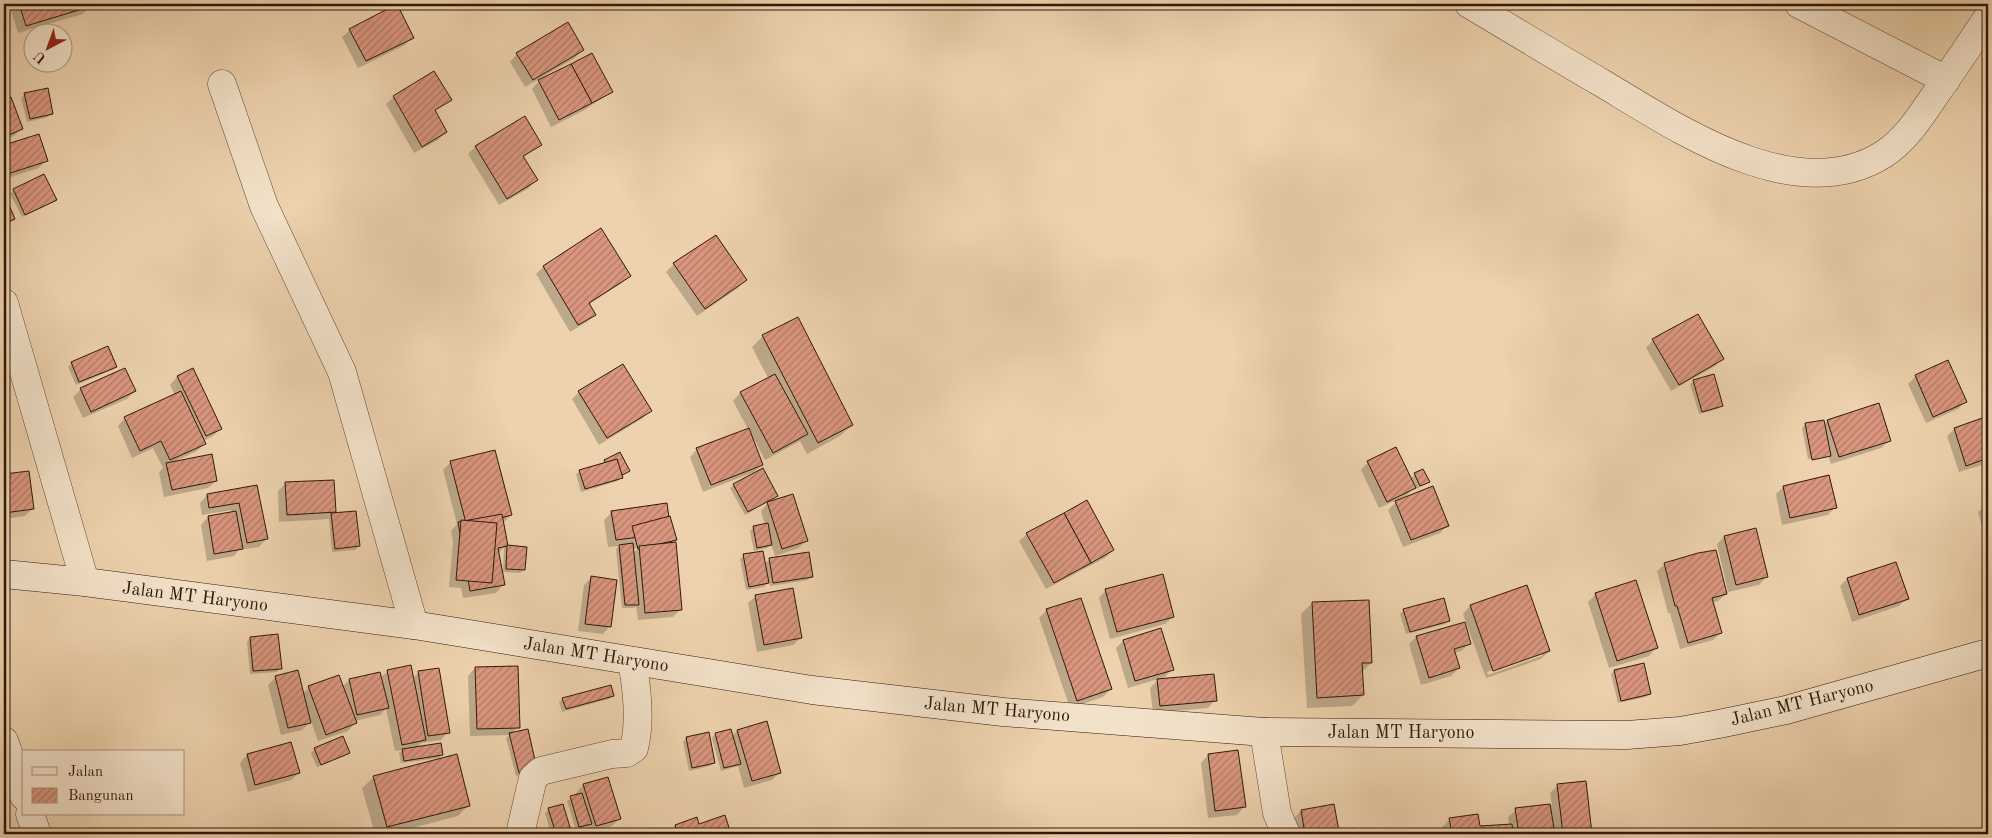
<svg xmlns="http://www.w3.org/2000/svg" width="1992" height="838" font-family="'Old Standard TT',serif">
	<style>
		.shadow { fill: #0003; fill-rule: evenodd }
		.building { fill: url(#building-hatch); stroke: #2e180b }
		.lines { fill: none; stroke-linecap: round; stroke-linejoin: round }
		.minor-casing { stroke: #5e4634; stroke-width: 29 }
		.secondary-casing { stroke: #2e180b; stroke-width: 29 }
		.minor { stroke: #f3e2ca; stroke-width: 28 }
		.secondary { stroke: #f3e2ca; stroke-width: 28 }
		.labels { text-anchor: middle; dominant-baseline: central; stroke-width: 4; stroke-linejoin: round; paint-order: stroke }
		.street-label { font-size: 18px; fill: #2e180b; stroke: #f3e2ca }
	</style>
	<defs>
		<pattern id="building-hatch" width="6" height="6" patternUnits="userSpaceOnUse" patternTransform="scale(1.25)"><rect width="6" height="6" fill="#da967e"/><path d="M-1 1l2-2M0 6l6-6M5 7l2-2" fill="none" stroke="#b17965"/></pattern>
	</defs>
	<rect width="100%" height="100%" fill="#edd2ad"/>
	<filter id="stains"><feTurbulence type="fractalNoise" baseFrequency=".004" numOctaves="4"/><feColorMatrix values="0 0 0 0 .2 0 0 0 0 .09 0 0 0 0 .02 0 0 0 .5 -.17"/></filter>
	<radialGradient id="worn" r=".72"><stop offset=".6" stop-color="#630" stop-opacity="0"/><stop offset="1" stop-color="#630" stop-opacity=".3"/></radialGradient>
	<g class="shadow">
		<path d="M9 4H89L90 6 83 14 18 33Z"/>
		<path d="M350 30 413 37 405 45 358 68 342 37Z"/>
		<path d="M582 50 575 58 525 87 510 62 517 54Z"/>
		<path d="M539 81 611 92 583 111 551 127 532 89Z"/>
		<path d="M25 94 52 113 48 117 27 122 21 98Z"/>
		<path d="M394 97 450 100 434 112 446 132 438 140 414 153 386 104Z"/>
		<path d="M10 99 22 128 14 136 4 140V101Z"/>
		<path d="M524 117 540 144 523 158 536 180 529 188 499 205 468 154 475 147Z"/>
		<path d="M38 135 46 160 39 168 4 179V146Z"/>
		<path d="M14 190 55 199 52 203 22 217 10 194Z"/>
		<path d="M4 196 14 219 4 228Z"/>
		<path d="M601 230 630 276 622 283 588 305 594 315 587 322 570 332 536 274 543 267Z"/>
		<path d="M674 264 745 280 738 288 697 316 666 272Z"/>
		<path d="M763 336 852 425 840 436 807 454 800 441 765 460 754 439 752 440 762 464 754 472 703 492 690 457 697 449 748 429 733 401 740 393 768 378 752 347Z"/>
		<path d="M1653 340 1722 359 1715 366 1671 391 1646 348Z"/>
		<path d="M1948 362 1965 402 1958 409 1926 423 1908 384 1916 376Z"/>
		<path d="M72 363 116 366 112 370 76 385 68 367Z"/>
		<path d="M192 370 220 429 213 436 203 441 204 444 197 451 173 462 216 481 208 488 164 497 159 472 163 468 153 448 132 458 118 426 125 418 175 395 170 385 177 377Z"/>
		<path d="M1694 381 1721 405 1718 409 1699 414 1690 384Z"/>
		<path d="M81 389 135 391 127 399 83 418 73 397Z"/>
		<path d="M579 392 650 410 643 418 599 445 572 399Z"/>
		<path d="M1988 418V463L1959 472 1947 436 1955 429Z"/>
		<path d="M1828 421 1889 441 1881 448 1831 464 1828 455 1808 459 1802 428 1805 424H1824Z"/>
		<path d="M605 461 629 470 621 476 618 481 581 492 576 474 580 471 601 465Z"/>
		<path d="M451 462 511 515 503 523 506 545 505 547 525 548 524 570 520 573 503 572 504 547 498 554 503 585 496 593 463 598 461 588 449 587 453 541 451 531 457 524 443 470Z"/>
		<path d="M1368 462 1410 479 1415 474 1428 482 1417 489 1415 486 1407 495 1399 499 1400 500 1447 526 1440 533 1403 547 1388 510 1399 499 1379 508 1361 470Z"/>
		<path d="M28 472 33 508 25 516 4 519V475Z"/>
		<path d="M1828 477 1835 507 1828 515 1782 525 1776 494 1783 487Z"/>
		<path d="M285 484 335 511 332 514 359 546 355 550 332 552 329 519 279 522 278 491Z"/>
		<path d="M734 485 776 496 745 515 730 488Z"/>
		<path d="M256 487 266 539 259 547 239 550 234 556 207 561 201 525 208 517 232 513 231 510 202 515 200 503 207 495Z"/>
		<path d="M768 503 806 540 799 548 775 556 771 544 767 548 754 551 750 531 754 527 765 525 761 511Z"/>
		<path d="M1988 504V549L1978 512Z"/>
		<path d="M612 512 668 519 676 539 671 544 681 609 673 617 638 620 636 606 634 608H622L616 549 619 546 608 547 604 520ZM638 548 633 554 632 549Z"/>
		<path d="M1755 530 1766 577 1759 585 1728 592 1717 544 1724 537Z"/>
		<path d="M1027 534 1113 550 1105 558 1046 589 1019 541Z"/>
		<path d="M744 556 764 564 770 559 811 577 808 580 770 586 769 581 764 587 746 590 740 559Z"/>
		<path d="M1665 564 1726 594 1718 601 1712 603 1721 633 1713 640 1680 649 1670 613H1668L1657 571Z"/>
		<path d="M591 578 610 626 603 634 578 631 584 585Z"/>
		<path d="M1847 579 1907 598 1899 606 1852 622 1840 586Z"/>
		<path d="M1526 587 1549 651 1541 659 1486 678 1463 614 1470 606ZM1542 653V656L1488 675 1487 672Z"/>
		<path d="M1106 590 1173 617 1165 624 1110 639 1099 598Z"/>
		<path d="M1596 594 1656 648 1649 656 1609 668 1588 602Z"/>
		<path d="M756 596 801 638 793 645 757 652 748 603Z"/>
		<path d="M1312 603 1371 663 1362 672 1363 695 1352 706 1307 708 1301 614Z"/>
		<path d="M1047 610 1111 689 1103 697 1070 708 1039 618Z"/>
		<path d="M1404 610 1448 620 1445 624 1406 634 1400 614Z"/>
		<path d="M1416 637 1469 644 1461 651 1455 653 1459 668 1451 676 1421 685 1409 644Z"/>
		<path d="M250 638 280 668 277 672 250 674 247 642Z"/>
		<path d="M1123 641 1172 669 1165 677 1128 688 1116 648Z"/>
		<path d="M475 668 518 727 511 734 532 772 516 776 506 738 510 735 470 736 468 676Z"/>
		<path d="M388 671 413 678 419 672 448 732 441 740 421 743 417 748 442 754 439 758 401 763 399 753 403 750 395 751 386 709 380 715 355 721V723L348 731 318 741 311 721 302 730 281 735 268 685 276 677 302 694 309 688 342 687 349 680 379 673 380 678Z"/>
		<path d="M1614 671 1650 693 1646 697 1618 703 1611 674Z"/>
		<path d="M1158 680 1215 700 1208 708 1153 713 1150 688Z"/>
		<path d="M613 696 609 699 562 712 559 702 563 699Z"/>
		<path d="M731 730 732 736 737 731 780 772 772 780 744 788 738 766 721 771 712 738 715 734Z"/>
		<path d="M708 734 714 763 710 766 689 771 683 742 686 738Z"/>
		<path d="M315 749 348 752 345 756 317 767 311 753Z"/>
		<path d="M247 755 299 773 291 780 248 792 240 763Z"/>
		<path d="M1208 755 1244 807 1237 815 1208 818 1201 763Z"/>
		<path d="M374 777 469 805 458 816 389 834H375L362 788Z"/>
		<path d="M607 778 620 818 612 826 588 833 586 827 576 830 567 801 576 796V793L583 785Z"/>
		<path d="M1585 782 1591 834H1443L1442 827 1450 819 1479 827 1509 825 1508 817 1516 810 1552 805 1550 793 1558 785Z"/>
		<path d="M562 806 571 834H551L545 813 549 809Z"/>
		<path d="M1301 811 1338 833 1354 829 1355 834H1297L1294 818Z"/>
		<path d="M724 817 730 834H668L675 826 696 819 699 825Z"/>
	</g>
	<g class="building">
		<path d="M19 4H91L92 6 26 26Z"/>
		<path d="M397 4 414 38 366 61 349 29Z"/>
		<path d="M568 22 584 50 533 80 516 53Z"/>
		<path d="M592 53 613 92 592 103 571 64Z"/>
		<path d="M571 64 592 103 559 120 538 80Z"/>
		<path d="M434 71 452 100 435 110 447 132 422 147 393 96Z"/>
		<path d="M48 88 53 114 30 119 24 93Z"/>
		<path d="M11 97 23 129 4 137V100Z"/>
		<path d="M525 116 542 145 523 156 538 180 507 199 475 146Z"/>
		<path d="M39 134 48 161 4 175V145Z"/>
		<path d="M44 174 57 200 25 215 13 189Z"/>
		<path d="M4 193 15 219 4 224Z"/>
		<path d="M601 228 631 276 589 303 596 315 578 325 543 266Z"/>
		<path d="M716 235 747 280 705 309 673 263Z"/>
		<path d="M1698 314 1724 359 1679 385 1652 339Z"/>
		<path d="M798 317 853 425 818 443 762 335Z"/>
		<path d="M108 346 117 367 79 382 71 362Z"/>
		<path d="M1948 360 1967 402 1933 417 1915 375Z"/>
		<path d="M623 364 652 411 607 438 578 391Z"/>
		<path d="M125 368 136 391 91 412 80 388Z"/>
		<path d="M193 368 222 429 206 436 177 376Z"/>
		<path d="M775 374 808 434 773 453 740 392Z"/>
		<path d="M1714 374 1723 406 1702 412 1693 380Z"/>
		<path d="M181 391 206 444 170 460 161 441 140 451 124 417Z"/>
		<path d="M1879 403 1891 441 1839 457 1827 420Z"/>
		<path d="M1988 416V458L1966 466 1954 428Z"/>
		<path d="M1824 420 1831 456 1812 460 1805 423Z"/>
		<path d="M749 428 763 465 711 485 696 448Z"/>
		<path d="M1396 447 1416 488 1387 502 1367 461Z"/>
		<path d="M495 450 512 515 467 527 450 461Z"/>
		<path d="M620 452 630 471 615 479 604 460Z"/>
		<path d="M212 454 217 481 172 490 166 463Z"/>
		<path d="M617 459 623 478 585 489 579 470Z"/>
		<path d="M763 468 778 496 748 512 733 484Z"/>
		<path d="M1423 469 1430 482 1420 486 1414 473Z"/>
		<path d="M29 471 34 509 4 513V474Z"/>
		<path d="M1829 475 1837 508 1790 518 1783 486Z"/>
		<path d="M334 480 336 512 287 515 285 482Z"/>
		<path d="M257 485 268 539 247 543 239 503 209 508 207 494Z"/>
		<path d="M1433 486 1449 526 1411 540 1395 501Z"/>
		<path d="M793 494 808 541 782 549 767 502Z"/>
		<path d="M1087 500 1114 550 1091 563 1064 513Z"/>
		<path d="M1988 502V516L1984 503Z"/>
		<path d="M667 503 671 533 616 540 611 511Z"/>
		<path d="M236 511 243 549 214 554 208 516Z"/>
		<path d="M356 511 360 546 335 549 331 513Z"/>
		<path d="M1064 513 1091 563 1054 583 1026 533Z"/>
		<path d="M502 514 508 546 498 548 505 585 470 591 458 522Z"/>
		<path d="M670 516 677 540 638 549 632 526Z"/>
		<path d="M461 520 497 523 492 583 456 580Z"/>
		<path d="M768 523 772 545 757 548 753 526Z"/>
		<path d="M1756 528 1768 577 1736 585 1724 536Z"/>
		<path d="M676 542 682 610 645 613 639 546Z"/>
		<path d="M633 543 639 605H625L619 545Z"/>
		<path d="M507 545 527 547 525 570 506 569Z"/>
		<path d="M1716 550 1727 594 1712 598 1722 633 1688 643 1677 606H1675L1664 563 1698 553Z"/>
		<path d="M763 551 769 583 749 587 743 554Z"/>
		<path d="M809 552 813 577 773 583 769 558Z"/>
		<path d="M1896 562 1909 599 1859 615 1847 578Z"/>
		<path d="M1163 574 1174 617 1117 632 1105 589Z"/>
		<path d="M591 576 617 580 611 627 585 624Z"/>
		<path d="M1636 580 1658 648 1617 661 1595 593Z"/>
		<path d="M1527 585 1550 651 1493 671 1470 605Z"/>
		<path d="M793 588 802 638 764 645 755 595Z"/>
		<path d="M1081 598 1112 689 1077 701 1046 609Z"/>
		<path d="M1444 598 1450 621 1410 632 1403 609Z"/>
		<path d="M1369 600 1372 663H1362L1364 695 1317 698 1312 602Z"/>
		<path d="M1465 622 1471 644 1454 649 1460 668 1429 678 1416 636Z"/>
		<path d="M1161 628 1174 670 1135 681 1123 640Z"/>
		<path d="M278 634 282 669 253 671 250 637Z"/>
		<path d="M1644 663 1651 694 1621 701 1614 670Z"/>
		<path d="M411 665 426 740 402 745 387 670Z"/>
		<path d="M518 666 520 728 477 729 475 667Z"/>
		<path d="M439 668 450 733 428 736 418 671Z"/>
		<path d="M298 670 311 723 288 728 275 676Z"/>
		<path d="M380 672 389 708 357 715 349 679Z"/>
		<path d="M1214 674 1217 701 1160 706 1157 679Z"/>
		<path d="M339 675 357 723 326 735 308 686Z"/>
		<path d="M611 685 614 696 566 709 562 698Z"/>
		<path d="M767 721 781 773 752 781 737 730Z"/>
		<path d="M528 729 537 769 519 773 509 733Z"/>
		<path d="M731 729 741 764 724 768 715 733Z"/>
		<path d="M709 732 715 763 692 768 686 737Z"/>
		<path d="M343 736 350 753 321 765 314 748Z"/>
		<path d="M291 742 300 773 255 785 247 754Z"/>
		<path d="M441 743 443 755 404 761 402 749Z"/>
		<path d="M1238 750 1246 807 1215 811 1208 754Z"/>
		<path d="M457 754 470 806 387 827 373 776Z"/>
		<path d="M608 777 621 819 596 826 583 784Z"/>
		<path d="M1586 781 1592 834H1563L1557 784Z"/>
		<path d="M582 793 592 824 579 827 570 796Z"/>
		<path d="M563 804 572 834H556L548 808Z"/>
		<path d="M1334 804 1339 831 1355 828 1356 834H1305L1301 810Z"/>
		<path d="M1550 804 1555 834H1519L1515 808Z"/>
		<path d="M1478 814 1480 826 1512 824 1513 834H1452L1449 818Z"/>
		<path d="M725 815 731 834H678L675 825 697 817 699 824Z"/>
	</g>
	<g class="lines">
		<g class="minor-casing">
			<g id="minor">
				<path d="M1469 4C1513 30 1557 57 1602 83 1677 128 1796 210 1884 154 1905 140 1919 119 1933 98 1952 71 1970 44 1988 17"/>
				<path d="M1799 4 1946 80"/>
				<path d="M222 84 264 206 342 372 414 625"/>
				<path d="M4 303 85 582"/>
				<path d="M1264 732 1277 813 1286 834"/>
				<path d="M4 741 24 796"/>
				<path d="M30 814 37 834"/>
				<path d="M520 834 533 778 541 771 612 754 627 753 634 748C641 721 637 688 632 661"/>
			</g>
		</g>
		<g class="secondary-casing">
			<path id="secondary" d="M4 574 85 582 414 625 812 690 1003 712 1264 732 1627 735 1680 731 1719 724 1786 710 1988 653"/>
		</g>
		<use href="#minor" class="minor"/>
		<use href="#secondary" class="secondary"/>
	</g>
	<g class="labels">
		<g class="street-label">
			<text transform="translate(195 597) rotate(7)">Jalan MT Haryono</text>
			<text transform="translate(596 655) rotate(9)">Jalan MT Haryono</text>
			<text transform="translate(1802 703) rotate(-14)">Jalan MT Haryono</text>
			<text transform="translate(997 710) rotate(5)">Jalan MT Haryono</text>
			<text x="1401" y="733">Jalan MT Haryono</text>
		</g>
	</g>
	<rect width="1992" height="838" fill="none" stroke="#edd2ad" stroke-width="20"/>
	<rect x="5" y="5" width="1982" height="828" fill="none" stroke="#2e180b" stroke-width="2.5"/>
	<rect x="10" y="10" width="1972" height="818" fill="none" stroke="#2e180b"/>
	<rect x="22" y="750" width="162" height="65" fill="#f3e2ca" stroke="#a4917e"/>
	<rect x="32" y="767" width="25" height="8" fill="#f3e2ca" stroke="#a4917e"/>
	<text x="68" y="776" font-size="15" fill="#2e180b">Jalan</text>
	<rect x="32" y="788" width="25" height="15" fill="url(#building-hatch)" stroke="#a4917e"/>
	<text x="68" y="800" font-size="15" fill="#2e180b">Bangunan</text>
	<g transform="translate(48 48) rotate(221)"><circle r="24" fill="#f3e2ca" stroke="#a4917e"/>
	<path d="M0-4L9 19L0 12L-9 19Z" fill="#8f2418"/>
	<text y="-8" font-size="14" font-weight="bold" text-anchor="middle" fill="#2e180b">U</text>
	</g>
	<rect width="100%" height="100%" filter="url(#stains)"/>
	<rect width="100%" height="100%" fill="url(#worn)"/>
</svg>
